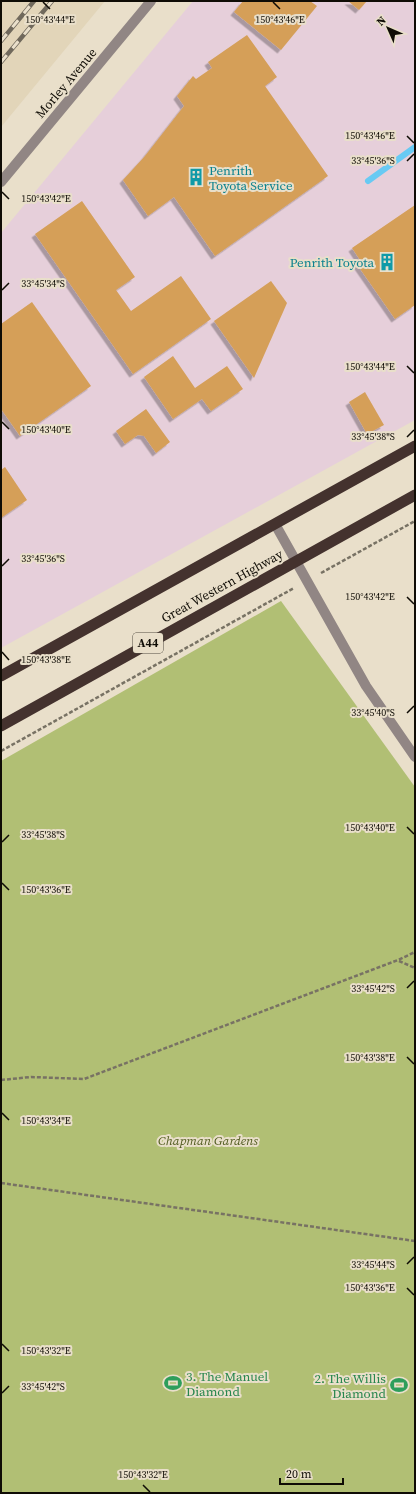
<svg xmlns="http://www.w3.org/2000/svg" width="416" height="1494" font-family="'Source Serif 4',serif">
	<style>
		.commercial { fill: #e6cfda }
		.built { fill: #e2d5b9 }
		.green { fill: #b1bf74 }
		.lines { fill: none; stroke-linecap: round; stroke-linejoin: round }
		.stream { stroke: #68caf3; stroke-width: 6 }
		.building { fill: #d59f59; filter: url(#shadow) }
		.path { stroke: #787264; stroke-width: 2.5; stroke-dasharray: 4 2; stroke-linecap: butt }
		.minor { stroke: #918684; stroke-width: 10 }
		.trunk { stroke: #44322e; stroke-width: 11 }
		.rail-casing { stroke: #70695c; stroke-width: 4.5 }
		.rail { stroke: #e9dfca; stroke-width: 3; stroke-dasharray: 9; stroke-linecap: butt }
		.ticks { fill: none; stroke: #0f0c05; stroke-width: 1.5 }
		.labels { text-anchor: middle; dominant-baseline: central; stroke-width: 4; stroke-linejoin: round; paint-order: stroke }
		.shield { fill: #e9dfca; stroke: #504b40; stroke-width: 1 }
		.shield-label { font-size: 12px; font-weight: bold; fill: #0f0c05 }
		.street-label { font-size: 13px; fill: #0f0c05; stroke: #e9dfca }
		.culture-label { font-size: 13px; fill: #0d838f; stroke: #e9dfca; text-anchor: start }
		.park-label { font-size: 13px; font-style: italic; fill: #525c20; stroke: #e9dfca }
		.leisure-label { font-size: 13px; fill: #27864d; stroke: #e9dfca; text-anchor: start }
		.ticks-label { font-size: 10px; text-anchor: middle; fill: #0f0c05; stroke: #e9dfca; stroke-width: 4; stroke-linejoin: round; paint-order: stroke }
	</style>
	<defs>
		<filter id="shadow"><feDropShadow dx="-3.5" dy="3.5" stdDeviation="0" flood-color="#0004"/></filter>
	</defs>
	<rect width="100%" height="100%" fill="#e9dfca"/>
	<path class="commercial" d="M193 1H415V420L1 648V233Z"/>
	<path class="built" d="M1 1H105L1 127Z"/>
	<path class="green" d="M281 601 415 787V1493H1V761Z"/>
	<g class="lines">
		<path class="stream" d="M368 181 415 147"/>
	</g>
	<g class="building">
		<path d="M243 1H310L317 6 281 50 234 12Z"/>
		<path d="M348 1H367L359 10Z"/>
		<path d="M247 35 277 77 265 86 328 176 215 256 174 197 148 216 123 180 145 156 184 106 177 96 193 76 196 79 212 68 208 62Z"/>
		<path d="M82 201 135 277 116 290 131 311 181 276 211 319 133 374 35 234Z"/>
		<path d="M415 205V305L395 319 356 263 360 260 352 248Z"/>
		<path d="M271 281 287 303 254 378 214 321Z"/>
		<path d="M32 302 91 386 20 436 1 409V324Z"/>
		<path d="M173 356 195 388 227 366 243 389 211 411 202 399 173 419 144 377Z"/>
		<path d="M365 392 384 425 367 434 349 402Z"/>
		<path d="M146 409 170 442 156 453 144 436 138 435 125 444 116 431Z"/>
		<path d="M5 467 27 500 1 518V470Z"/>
	</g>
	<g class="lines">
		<g class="path">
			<path d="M321 573 415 521"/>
			<path d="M1 751 294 588"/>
			<path d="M399 961 415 968"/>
			<path d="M1 1080 31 1077 84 1079 398 960 415 952"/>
			<path d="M1 1183 415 1241"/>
		</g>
		<g class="minor">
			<path d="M1 182 151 1"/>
			<path d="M275 524 366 686 415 757"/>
		</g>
		<g class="trunk">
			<path d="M1 676 415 446"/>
			<path d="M1 726 415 495"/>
		</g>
		<g class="rail-casing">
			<g id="rail">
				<path d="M1 41 34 1"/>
				<path d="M1 62 52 1"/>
			</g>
		</g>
		<use href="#rail" class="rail"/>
	</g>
	<path class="ticks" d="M43 2 50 9M273 2 280 9M407 136 414 143M407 161 414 154M2 192 9 199M2 290 9 283M407 366 414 373M2 422 9 429M407 437 414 430M2 566 9 559M407 597 414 604M2 652 9 660M407 713 414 706M407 827 414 834M2 842 9 835M2 883 9 890M407 988 414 981M407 1057 414 1064M2 1113 9 1120M407 1264 414 1257M407 1288 414 1295M2 1344 9 1351M2 1393 9 1386M143 1485 150 1492"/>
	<defs>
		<g id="building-bare" transform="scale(1.38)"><path d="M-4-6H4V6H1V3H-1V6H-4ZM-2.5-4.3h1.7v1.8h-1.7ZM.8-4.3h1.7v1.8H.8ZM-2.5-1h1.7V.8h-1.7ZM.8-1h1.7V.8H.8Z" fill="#0f9aa8" stroke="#e9dfca" stroke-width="2.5" paint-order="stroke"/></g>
		<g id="stadium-bare" transform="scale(1.38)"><path d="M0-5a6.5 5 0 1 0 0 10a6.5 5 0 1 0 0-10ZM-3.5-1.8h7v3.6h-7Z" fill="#2e9e5b" stroke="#e9dfca" stroke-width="2.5" paint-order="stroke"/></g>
	</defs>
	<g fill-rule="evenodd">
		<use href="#building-bare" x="196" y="177"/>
		<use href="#building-bare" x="387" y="262"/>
		<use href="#stadium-bare" x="173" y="1383"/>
		<use href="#stadium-bare" x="399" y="1385"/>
	</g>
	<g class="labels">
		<rect class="shield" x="133" y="633" width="30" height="20" rx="3"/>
		<g class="shield-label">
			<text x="148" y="643">A44</text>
		</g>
		<g class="street-label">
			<text transform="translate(66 83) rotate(-50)">Morley Avenue</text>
			<text transform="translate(222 586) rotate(-29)">Great Western Highway</text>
		</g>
		<g class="culture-label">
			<text x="209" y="170">Penrith<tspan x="209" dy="15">Toyota Service</tspan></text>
			<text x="374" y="262" text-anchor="end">Penrith Toyota</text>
		</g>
		<g class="park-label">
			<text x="208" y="1140">Chapman Gardens</text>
		</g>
		<g class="leisure-label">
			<text x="186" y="1376">3. The Manuel<tspan x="186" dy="15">Diamond</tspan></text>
			<text x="386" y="1378" text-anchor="end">2. The Willis<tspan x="386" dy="15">Diamond</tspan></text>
		</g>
	</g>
	<g class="ticks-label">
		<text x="50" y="23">150°43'44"E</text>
		<text x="280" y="23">150°43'46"E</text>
		<text x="370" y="139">150°43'46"E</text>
		<text x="373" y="164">33°45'36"S</text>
		<text x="46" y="202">150°43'42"E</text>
		<text x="43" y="287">33°45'34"S</text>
		<text x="370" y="370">150°43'44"E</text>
		<text x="46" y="433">150°43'40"E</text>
		<text x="373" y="440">33°45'38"S</text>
		<text x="43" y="562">33°45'36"S</text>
		<text x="370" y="600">150°43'42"E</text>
		<text x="46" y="663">150°43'38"E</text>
		<text x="373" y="716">33°45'40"S</text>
		<text x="370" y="831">150°43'40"E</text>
		<text x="43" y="838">33°45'38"S</text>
		<text x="46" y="893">150°43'36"E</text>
		<text x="373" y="992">33°45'42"S</text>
		<text x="370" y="1061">150°43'38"E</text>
		<text x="46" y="1124">150°43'34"E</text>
		<text x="373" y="1268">33°45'44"S</text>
		<text x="370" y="1291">150°43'36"E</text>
		<text x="46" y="1354">150°43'32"E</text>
		<text x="43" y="1390">33°45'42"S</text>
		<text x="143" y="1478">150°43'32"E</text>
	</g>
	<rect width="416" height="1494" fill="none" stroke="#0f0c05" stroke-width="4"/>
	<g transform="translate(388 28) rotate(315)" stroke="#e9dfca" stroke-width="3" paint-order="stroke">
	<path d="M0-3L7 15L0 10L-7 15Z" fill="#0f0c05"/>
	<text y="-6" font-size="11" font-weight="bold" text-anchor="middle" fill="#0f0c05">N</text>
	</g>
	<path d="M280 1478v6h63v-6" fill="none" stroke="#0f0c05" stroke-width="2"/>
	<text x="286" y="1478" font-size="12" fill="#0f0c05" stroke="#e9dfca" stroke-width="3" paint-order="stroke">20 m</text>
</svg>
